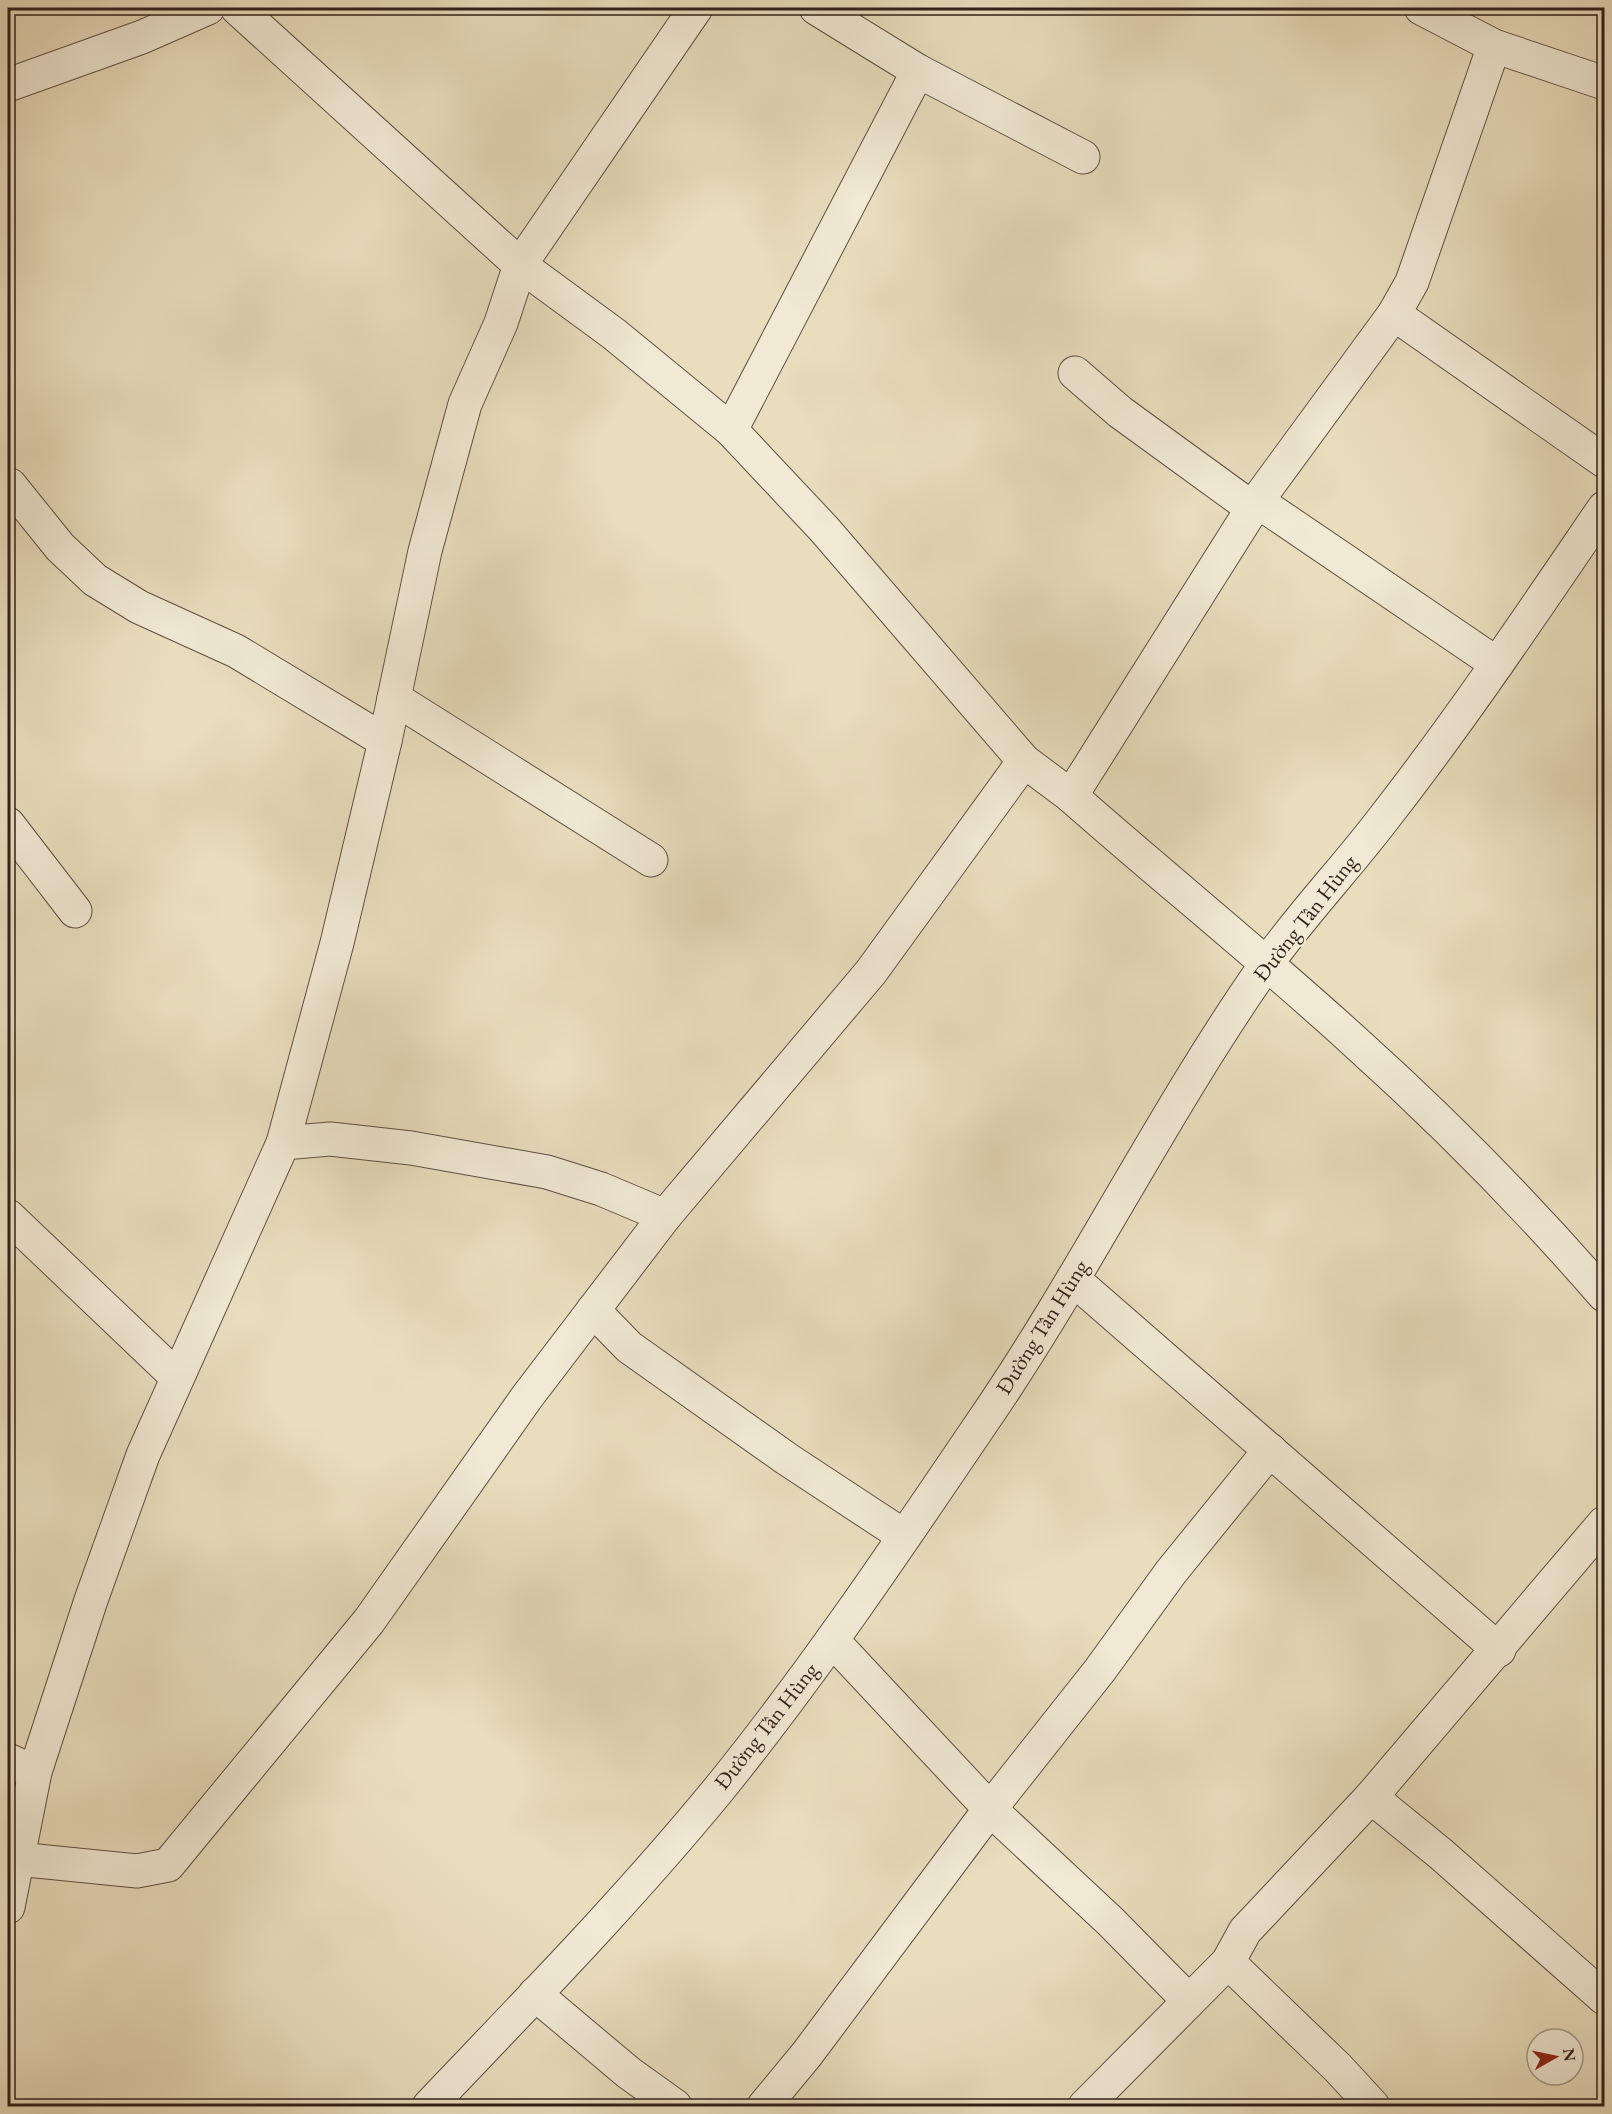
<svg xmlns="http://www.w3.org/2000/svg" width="1612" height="2114" font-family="'EB Garamond',serif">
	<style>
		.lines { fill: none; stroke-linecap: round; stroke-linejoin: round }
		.minor-casing { stroke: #5f4f44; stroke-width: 35 }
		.minor { stroke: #f1e9d4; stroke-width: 33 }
		.labels { text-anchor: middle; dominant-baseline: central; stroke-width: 4.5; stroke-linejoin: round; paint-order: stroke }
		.street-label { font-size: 22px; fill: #31201b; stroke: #f1e9d4 }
	</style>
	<rect width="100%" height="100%" fill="#e9ddbd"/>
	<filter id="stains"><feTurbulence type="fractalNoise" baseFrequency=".00333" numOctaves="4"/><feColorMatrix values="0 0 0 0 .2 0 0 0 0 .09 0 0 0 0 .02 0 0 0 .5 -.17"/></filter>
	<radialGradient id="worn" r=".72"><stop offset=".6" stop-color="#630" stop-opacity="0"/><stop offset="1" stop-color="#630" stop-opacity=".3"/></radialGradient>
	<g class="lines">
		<g class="minor-casing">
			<g id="minor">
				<path d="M237 8 520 265 614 334 731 430 824 529 1024 761 1071 796C1164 878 1261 956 1353 1040 1442 1120 1526 1205 1604 1295"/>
				<path d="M816 8 918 71 1083 157"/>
				<path d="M1421 8 1494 46 1604 83"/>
				<path d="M8 85 142 37 208 8"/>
				<path d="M1394 314 1604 461"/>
				<path d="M1075 373 1120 412 1252 508"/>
				<path d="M731 430 918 71"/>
				<path d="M10 485 60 547 95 580 139 607 236 651 385 741"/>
				<path d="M1257 501 1497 664"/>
				<path d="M394 698 651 860"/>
				<path d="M1071 796 1257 501 1394 314 1412 282 1494 46"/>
				<path d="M8 824 75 911"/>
				<path d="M283 1143 330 1139 411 1148 547 1172 601 1189 665 1216"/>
				<path d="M8 1216 177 1377"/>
				<path d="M1073 1279 1499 1650"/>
				<path d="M593 1310 629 1347 787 1459 904 1536"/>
				<path d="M832 1640 990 1809 1110 1921 1189 2001"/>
				<path d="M8 1760 35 1772"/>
				<path d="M1371 1797 1441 1854 1604 1998"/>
				<path d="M17 1859 137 1871 168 1865 369 1621 527 1397 665 1216 871 972 1024 761"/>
				<path d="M8 1907 35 1772 91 1600 143 1455 283 1143 337 943 385 741 425 551 465 404 501 323 520 265 696 8"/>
				<path d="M1228 1962 1338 2068 1373 2106"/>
				<path d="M535 1994 629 2073 675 2106"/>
				<path d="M429 2106C527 2003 628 1900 719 1789 813 1673 897 1548 981 1424 1083 1276 1162 1113 1265 966 1302 914 1346 868 1384 818 1462 718 1533 612 1604 508"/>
				<path d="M764 2106 807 2054 990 1809 1100 1670 1171 1572 1270 1450"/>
				<path d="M1085 2106 1228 1962 1245 1931 1371 1797 1604 1523"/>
			</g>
		</g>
		<use href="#minor" class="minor"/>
	</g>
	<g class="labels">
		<g class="street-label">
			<text transform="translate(1305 918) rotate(-52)">Đường Tân Hùng</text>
			<text transform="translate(1042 1327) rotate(-58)">Đường Tân Hùng</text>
			<text transform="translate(766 1726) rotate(-52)">Đường Tân Hùng</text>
		</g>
	</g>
	<rect width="1612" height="2114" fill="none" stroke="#e9ddbd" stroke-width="30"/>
	<rect x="9" y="9" width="1594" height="2096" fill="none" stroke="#31201b" stroke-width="3"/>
	<rect x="15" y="15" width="1582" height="2084" fill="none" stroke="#31201b" stroke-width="1.5"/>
	<g transform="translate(1555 2057) rotate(81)"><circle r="28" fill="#f1e9d4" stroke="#a4998a" stroke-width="1.5"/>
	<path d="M0-4.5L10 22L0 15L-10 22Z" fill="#8f2418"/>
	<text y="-9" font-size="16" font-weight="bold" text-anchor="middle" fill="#31201b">N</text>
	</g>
	<rect width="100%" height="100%" filter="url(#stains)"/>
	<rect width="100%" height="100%" fill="url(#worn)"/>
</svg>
